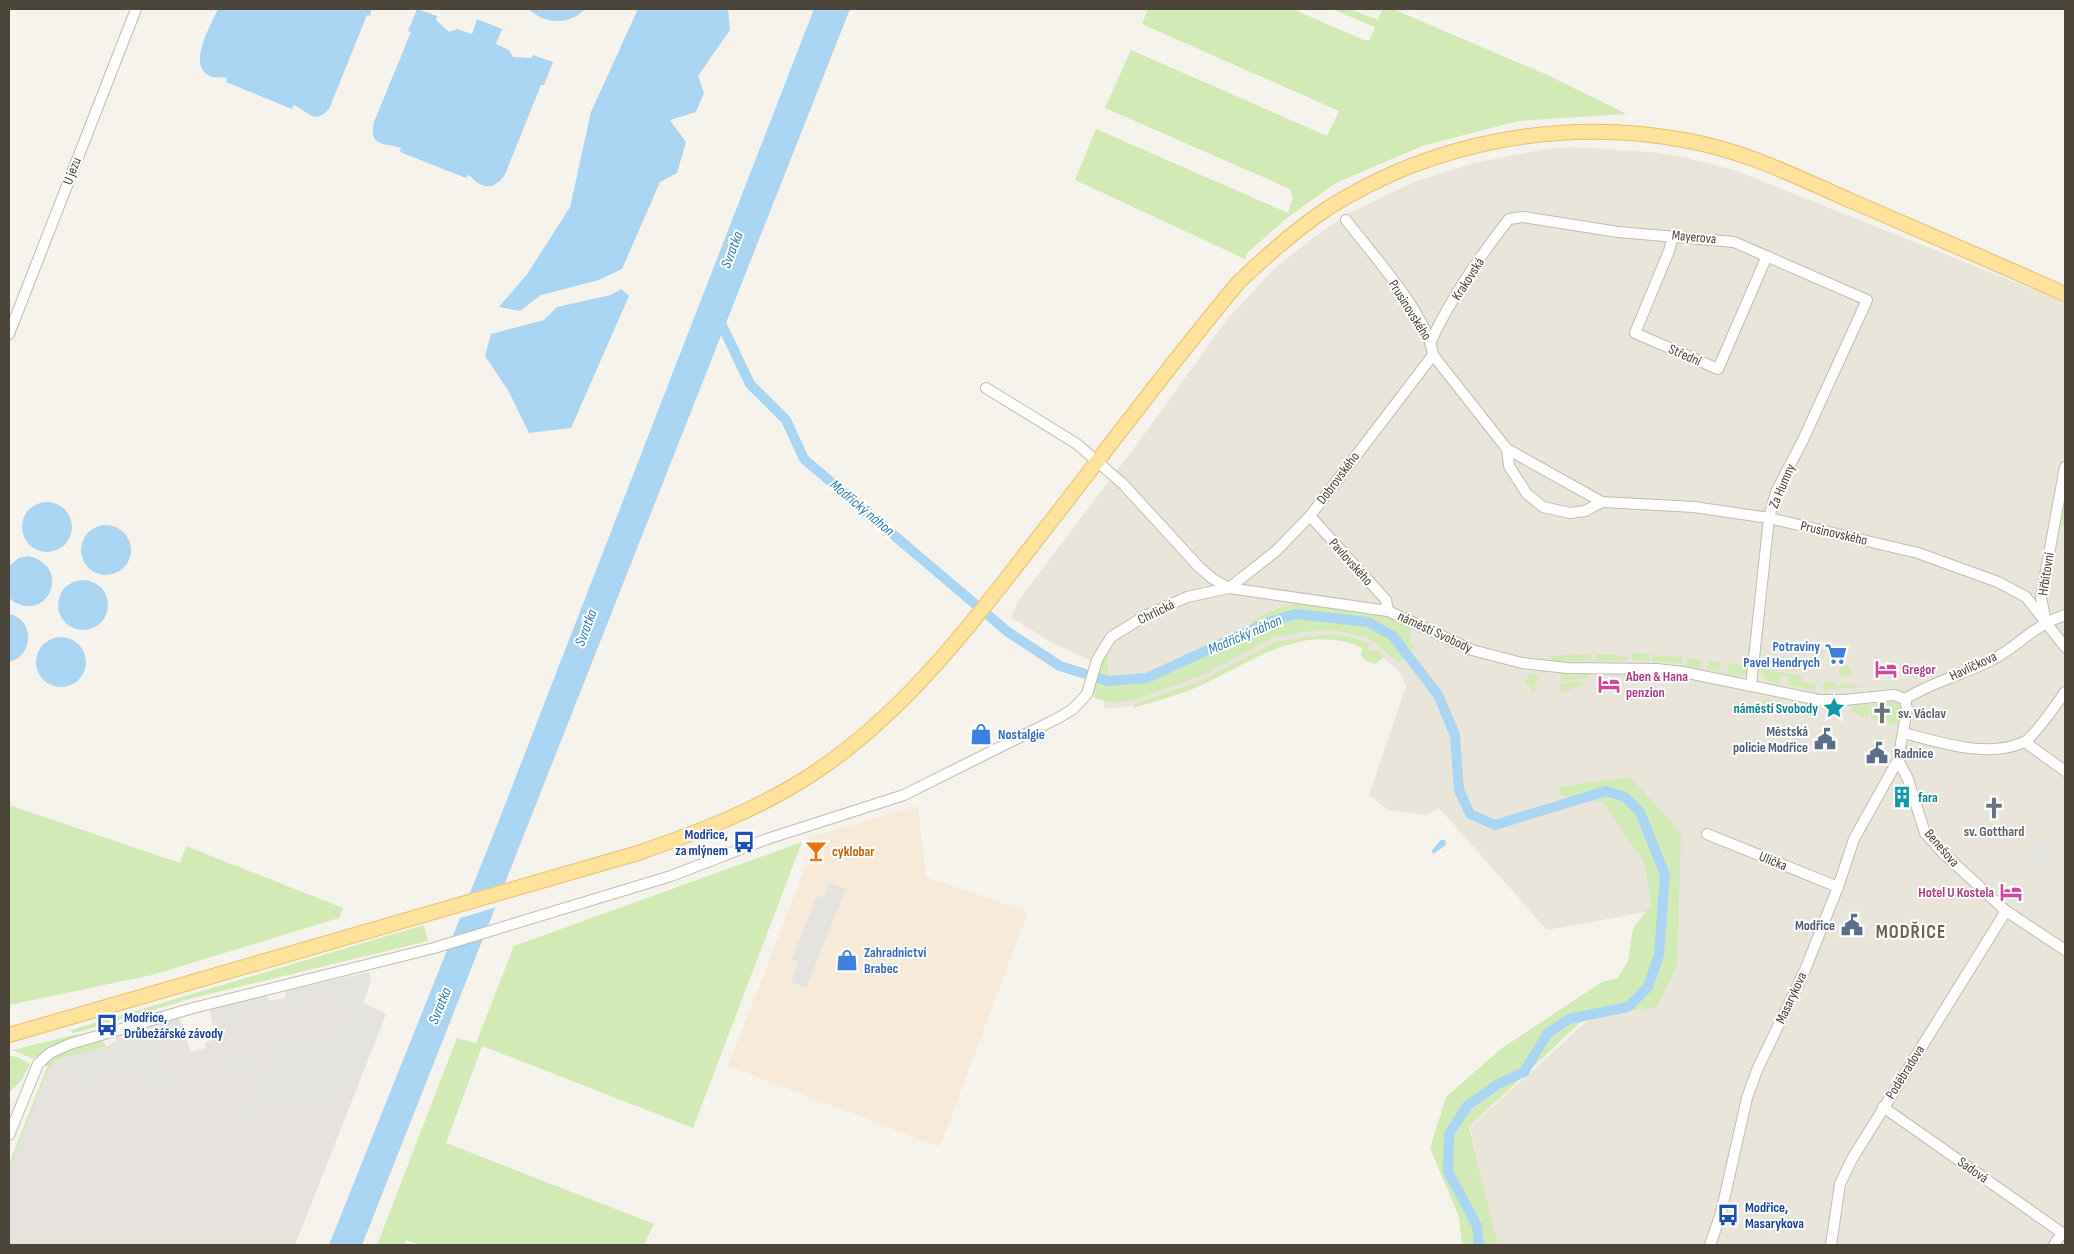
<svg xmlns="http://www.w3.org/2000/svg" width="2074" height="1254" font-family="'Sofia Sans Condensed',sans-serif">
	<style>
		.residential { fill: #eae5da }
		.commercial { fill: #f7ead8 }
		.industrial { fill: #e6e2dd }
		.green { fill: #d2eab5 }
		.parking { fill: #e5e3e0; fill-rule: evenodd }
		.water { fill: #a9d4f2 }
		.pier { fill: #f6f3ec }
		.lines { fill: none; stroke-linecap: round; stroke-linejoin: round }
		.canal { stroke: #a9d4f2; stroke-width: 10 }
		.minor-casing { stroke: #c2bbae; stroke-width: 12 }
		.major-casing { stroke: #e6c16a; stroke-width: 16 }
		.minor { stroke: #fff; stroke-width: 10 }
		.major { stroke: #ffe39c; stroke-width: 14 }
		.labels { text-anchor: middle; dominant-baseline: central; stroke-width: 4; stroke-linejoin: round; paint-order: stroke }
		.street-label { font-size: 14px; fill: #4b4439; stroke: #fff }
		.shop-label { font-size: 14px; font-weight: bold; fill: #366cbe; stroke: #fff; text-anchor: start }
		.hotel-label { font-size: 14px; font-weight: bold; fill: #b23c85; stroke: #fff; text-anchor: start }
		.culture-label { font-size: 14px; font-weight: bold; fill: #0d838f; stroke: #fff; text-anchor: end }
		.worship-label { font-size: 14px; font-weight: bold; fill: #5b616d; stroke: #fff; text-anchor: start }
		.service-label { font-size: 14px; font-weight: bold; fill: #4e5e75; stroke: #fff; text-anchor: end }
		.transit-label { font-size: 14px; font-weight: bold; fill: #164399; stroke: #fff; text-anchor: start }
		.food-label { font-size: 14px; font-weight: bold; fill: #c56008; stroke: #fff; text-anchor: start }
		.water-label { font-size: 15px; font-style: italic; fill: #2e7ab2; stroke: #fff }
		.district-label { font-size: 19px; font-weight: bold; letter-spacing: 1px; fill: #6e6250; stroke: #fff }
	</style>
	<rect width="100%" height="100%" fill="#f6f3ec"/>
	<path class="residential" d="M1572 147 1651 152 1683 157 1734 170 2065 302V1245H1497L1470 1127 1588 1020 1655 1007 1679 906 1547 930 1439 808 1426 815 1388 810 1369 795 1406 686 1400 672 1384 658 1375 664 1363 642 1297 638 1199 683 1136 705 1105 709 1092 661 1054 644 1011 617 1018 601 1146 432 1228 318 1276 267 1313 238 1351 212 1414 182 1474 163 1545 149Z"/>
	<path class="commercial" d="M918 806 926 877 1028 912 940 1147 728 1066 807 863 809 837Z"/>
	<path class="industrial" d="M369 972 371 981 363 1003 386 1014 295 1245H9V1170L50 1066 60 1059 106 1047 116 1041 115 1034 172 1016 180 1020 183 1025 190 1052 206 1048 205 1042 216 1039 209 1008 267 995 269 1001 286 998 285 991Z"/>
	<g class="green">
		<path d="M1148 9H1292L1364 40H1370L1375 27 1332 9H1350L1378 20 1382 9H1393L1545 74 1627 114 1518 121 1422 146 1336 183 1288 217 1248 252 1245 259 1075 180 1096 129 1288 213 1293 197 1290 189 1105 108 1131 50 1327 136 1339 111 1142 24Z"/>
		<path d="M2065 488V526L2060 525Z"/>
		<path d="M1302 603 1372 611 1411 627 1410 644 1415 646 1399 663 1376 643 1365 637 1338 631H1310L1275 637 1200 676 1137 699 1114 703 1095 698 1093 692 1099 662 1107 656 1109 680 1146 676 1254 626 1252 620 1286 605Z"/>
		<path d="M1324 635C1339 635 1356 636 1369 644L1368 649 1373 652 1376 649 1384 656 1375 664 1371 662 1369 663 1361 656 1362 648C1306 621 1251 662 1202 685 1180 695 1156 701 1133 708L1136 703 1199 682 1278 641Z"/>
		<path d="M1632 653 1649 654V660H1632Z"/>
		<path d="M1591 654V661H1551V656Z"/>
		<path d="M1596 654H1614L1628 658V660L1596 661Z"/>
		<path d="M1653 655 1683 657 1682 664 1652 661Z"/>
		<path d="M1687 658 1703 660 1701 668 1686 666Z"/>
		<path d="M1709 661 1721 662 1720 672 1707 669Z"/>
		<path d="M1729 663 1749 666 1746 674 1741 676 1728 674Z"/>
		<circle cx="1845" cy="671" r="6"/>
		<path d="M1760 668 1802 676 1801 681 1816 684 1814 691 1788 685 1789 677 1781 675 1779 683 1765 680Z"/>
		<path d="M1583 672H1589V678L1562 681 1560 679 1561 673H1568V675H1583Z"/>
		<path d="M1540 673 1546 675 1541 674 1534 687 1536 690 1533 693 1525 682 1529 678 1528 674 1539 675Z"/>
		<path d="M1581 681 1583 685 1562 692 1559 684Z"/>
		<path d="M1827 681 1835 682 1836 687 1841 685V683L1865 687 1826 689V694L1822 686Z"/>
		<path d="M1764 698 1780 703 1778 708 1761 704Z"/>
		<path d="M1891 702 1899 703 1901 708 1896 726 1870 718 1872 704Z"/>
		<path d="M1785 704 1800 709 1798 715 1782 711Z"/>
		<path d="M1870 704 1868 719 1851 711 1852 706Z"/>
		<path d="M1630 777 1681 833 1677 966 1657 1007 1585 1018 1469 1127 1498 1245H1462L1459 1217 1430 1148 1446 1097 1502 1048 1602 982 1618 978 1628 961 1633 929 1651 904 1644 862 1603 802 1560 795 1559 787Z"/>
		<path d="M9 805 180 863 186 846 343 908 339 918 152 975 9 1005Z"/>
		<path d="M802 842 693 1128 482 1046 446 1143 654 1224 644 1245H420L406 1240 404 1245H377L457 1038 476 1043 514 946Z"/>
		<path d="M424 925 428 941 193 998 79 1032 72 1033 71 1030Z"/>
		<path d="M82 1033 51 1047 33 1059 15 1051H9Z"/>
		<path d="M95 1040 104 1042 106 1047 60 1059 50 1066 9 1170V1164L47 1067 43 1064 62 1053Z"/>
		<path d="M9 1056 18 1057 30 1064 21 1081 9 1093Z"/>
	</g>
	<g class="parking">
		<path d="M2043 838 2059 845 2043 866 2024 854Z"/>
		<path d="M830 883 846 889 806 988 791 982 799 962 792 959 817 896 824 897Z"/>
		<path d="M369 972 371 981 361 1004 377 1011 381 1027 378 1034 374 1035 376 1041 230 1074 223 1070 209 1008 267 995 269 1001 286 998 285 991ZM338 997 345 1029 226 1056 219 1024Z"/>
		<path d="M150 1025 156 1048 163 1046 166 1056 168 1055 176 1086 152 1093 150 1087 143 1089 141 1084 135 1085 132 1076 124 1078V1082L111 1085 109 1079 79 1086 71 1056 106 1047 118 1040 116 1034Z"/>
		<path d="M364 1046 367 1060 362 1065 363 1069 355 1071 354 1065 352 1067 356 1087 351 1088 353 1095 236 1121 232 1106 244 1104 246 1100 241 1082 275 1074 274 1066Z"/>
	</g>
	<g class="water">
		<path d="M218 9H372L370 16 367 15 329 109C313 126 307 110 294 105L292 109 226 82 227 78C220 76 214 79 208 75 188 63 211 25 218 9Z"/>
		<path d="M417 9 437 16 436 20 449 32 457 29 472 34 477 19 502 29 496 44 509 50 513 57 531 58 533 55 553 62 544 85H541L506 172C501 183 490 191 478 183 473 180 473 177 468 175L466 178 400 152 401 148C387 142 368 149 374 122L411 32 408 31Z"/>
		<path d="M529 9H585C571 25 544 25 529 9Z"/>
		<path d="M638 9H728L730 30 698 76 704 93 696 112 670 120 686 142 677 173 660 182 622 269 599 280 541 295 520 311 499 307 528 273 570 207 591 112Z"/>
		<path d="M814 9H850L362 1245H329L494 833Z"/>
		<path d="M621 289 629 296 571 428 529 433 509 392 485 356 491 334 544 320 557 307 611 295Z"/>
		<circle cx="47" cy="527" r="25"/>
		<circle cx="106" cy="550" r="25"/>
		<path d="M28 556C75 567 45 628 9 598V566L19 558Z"/>
		<circle cx="83" cy="605" r="25"/>
		<path d="M9 614C35 619 34 656 9 662Z"/>
		<circle cx="61" cy="662" r="25"/>
		<path d="M1441 840H1445L1446 845 1433 854 1432 850Z"/>
	</g>
	<path class="pier" d="M506 883 497 907 457 919 467 894Z"/>
	<g class="lines">
		<path class="canal" d="M717 315 750 384 786 420 804 459 1008 632 1060 666 1108 681 1147 678 1268 622 1296 614 1368 622 1393 636 1438 695 1455 735 1459 790 1470 814 1495 825 1606 791 1625 797 1640 812 1665 875 1659 955 1648 987 1628 1007 1569 1019 1548 1033 1524 1072 1498 1084 1467 1106 1449 1134 1448 1171 1477 1226 1479 1245"/>
		<g class="minor-casing">
			<g id="minor">
				<path d="M1346 220C1371 253 1428 315 1433 355L1507 449 1602 502 1694 507 1769 518 1918 553 1998 582 2026 597 2065 647"/>
				<path d="M1673 236 1669 251 1635 333 1718 369 1767 256"/>
				<path d="M9 334 136 9"/>
				<path d="M1431 341C1451 298 1480 256 1509 219L1523 217 1618 232 1734 242 1867 300 1803 440 1776 492 1769 518 1751 686"/>
				<path d="M986 388 1077 444 1123 484 1199 567 1213 579 1229 588 1388 611 1472 650 1522 663 1567 668 1657 669 1683 672 1819 700H1844L1894 695 1905 699"/>
				<path d="M1507 449 1509 466 1527 494 1543 507 1570 513 1585 511 1602 502"/>
				<path d="M1310 516 1386 600 1388 611"/>
				<path d="M2045 618 2041 597 2065 467"/>
				<path d="M1905 699C1932 682 1962 675 1990 661 2018 647 2032 626 2065 615"/>
				<path d="M1904 733C1938 742 1989 759 2024 742 2032 739 2058 702 2065 692"/>
				<path d="M2025 742 2065 771"/>
				<path d="M1898 760 1908 779 1925 833 1942 852 2006 911 2065 950"/>
				<path d="M1707 834 1838 887"/>
				<path d="M1883 1107 2065 1235"/>
				<path d="M9 1135 38 1064 50 1053 70 1044 193 1008 434 948 671 876 767 839 904 795 1060 717 1073 709 1087 694 1097 660 1111 637 1145 616 1187 597 1229 588 1276 551 1310 516 1433 355"/>
				<path d="M1710 1245 1721 1213 1747 1098 1757 1070 1805 970 1838 887 1854 839 1898 760 1907 709 1905 699"/>
				<path d="M1831 1245 1840 1184 1852 1159 2006 911"/>
				<path d="M2054 1245 2062 1233"/>
			</g>
		</g>
		<g class="major-casing">
			<path id="major" d="M9 1035 638 853C699 832 757 810 811 775 901 716 966 631 1031 547 1100 459 1166 369 1238 283 1266 256 1295 230 1328 208 1434 141 1561 118 1684 140 1744 150 1799 178 1854 202 1924 232 1995 263 2065 294"/>
		</g>
		<use href="#minor" class="minor"/>
		<use href="#major" class="major"/>
	</g>
	<defs>
		<g id="supermarket-bare" transform="scale(1.725)"><path d="M-6-5.5h2.5l.6 2H6L4.5 2H-2.5L-4.4-4H-6ZM-1.5 3.2a1.3 1.3 0 1 0 .1 0ZM3 3.2a1.3 1.3 0 1 0 .1 0Z" fill="#3f7fe0" stroke="#fff" stroke-width="2.5" paint-order="stroke"/></g>
		<g id="hotel-bare" transform="scale(1.725)"><path d="M-6-4.5h1.5V1H6V5H4.5V3h-9V5H-6ZM-4 0a1.8 1.8 0 1 1 3.6 0ZM.5 0V-2.5h3Q6-2.5 6 0Z" fill="#d1479c" stroke="#fff" stroke-width="2.5" paint-order="stroke"/></g>
		<g id="sight-bare" transform="scale(1.725)"><path d="M0-6L1.8-2.2L6-1.7L2.9 1.2L3.7 5.4L0 3.3L-3.7 5.4L-2.9 1.2L-6-1.7L-1.8-2.2Z" fill="#0f9aa8" stroke="#fff" stroke-width="2.5" paint-order="stroke"/></g>
		<g id="church-bare" transform="scale(1.725)"><path d="M-1.2-6h2.4v3.5h3.3v2.4h-3.3V6h-2.4V-.1h-3.3v-2.4h3.3Z" fill="#6b7280" stroke="#fff" stroke-width="2.5" paint-order="stroke"/></g>
		<g id="shop-bare" transform="scale(1.725)"><path d="M-5-2.5h2.3a2.7 3.5 0 0 1 5.4 0H5L5.5 6h-11ZM-1.5-2.5h3a1.5 2.3 0 0 0-3 0Z" fill="#3f7fe0" stroke="#fff" stroke-width="2.5" paint-order="stroke"/></g>
		<g id="civic-bare" transform="scale(1.725)"><path d="M-.6-6.5H3V-4.5H.6V-3L4-1V1h2V6H-6V1h2V-1L-.6-3ZM-1.2 2.5V6h2.4V2.5Z" fill="#5c6f8a" stroke="#fff" stroke-width="2.5" paint-order="stroke"/></g>
		<g id="building-bare" transform="scale(1.725)"><path d="M-4-6H4V6H1V3H-1V6H-4ZM-2.5-4.3h1.7v1.8h-1.7ZM.8-4.3h1.7v1.8H.8ZM-2.5-1h1.7V.8h-1.7ZM.8-1h1.7V.8H.8Z" fill="#0f9aa8" stroke="#fff" stroke-width="2.5" paint-order="stroke"/></g>
		<g id="bus-bare" transform="scale(1.725)"><path d="M-5-6H5V4H4V6H2V4H-2V6H-4V4H-5ZM-3.5-4V0h7V-4ZM-3.5 1.2v1.5H-2V1.2ZM2 1.2v1.5H3.5V1.2Z" fill="#1a4fb4" stroke="#fff" stroke-width="2.5" paint-order="stroke"/></g>
		<g id="bar-bare" transform="scale(1.725)"><path d="M-6-5H6L.8 .8V4.5H3.5V6h-7V4.5H-.8V.8Z" fill="#e8710a" stroke="#fff" stroke-width="2.5" paint-order="stroke"/></g>
	</defs>
	<g fill-rule="evenodd">
		<use href="#supermarket-bare" x="1836" y="654"/>
		<use href="#hotel-bare" x="1886" y="669"/>
		<use href="#hotel-bare" x="1609" y="684"/>
		<use href="#sight-bare" x="1834" y="708"/>
		<use href="#church-bare" x="1882" y="713"/>
		<use href="#shop-bare" x="981" y="734"/>
		<use href="#civic-bare" x="1825" y="739"/>
		<use href="#civic-bare" x="1877" y="753"/>
		<use href="#building-bare" x="1902" y="797"/>
		<use href="#church-bare" x="1994" y="808"/>
		<use href="#bus-bare" x="744" y="842"/>
		<use href="#bar-bare" x="816" y="851"/>
		<use href="#hotel-bare" x="2011" y="892"/>
		<use href="#civic-bare" x="1852" y="925"/>
		<use href="#shop-bare" x="847" y="960"/>
		<use href="#bus-bare" x="107" y="1025"/>
		<use href="#bus-bare" x="1728" y="1215"/>
	</g>
	<g class="labels">
		<g class="street-label">
			<text transform="translate(72 171) rotate(-69)">U jezu</text>
			<text transform="translate(1694 237) rotate(5)">Mayerova</text>
			<text transform="translate(1468 279) rotate(-57)">Krakovská</text>
			<text transform="translate(1410 310) rotate(58)">Prusinovského</text>
			<text transform="translate(1685 355) rotate(24)">Střední</text>
			<text transform="translate(1338 478) rotate(-53)">Dobrovského</text>
			<text transform="translate(1782 486) rotate(-67)">Za Humny</text>
			<text transform="translate(1834 533) rotate(13)">Prusinovského</text>
			<text transform="translate(1351 562) rotate(48)">Pavlovského</text>
			<text transform="translate(2046 574) rotate(-81)">Hřbitovní</text>
			<text transform="translate(1156 612) rotate(-26)">Chrlická</text>
			<text transform="translate(1435 632) rotate(25)">náměstí Svobody</text>
			<text transform="translate(1973 666) rotate(-25)">Havlíčkova</text>
			<text transform="translate(1942 848) rotate(49)">Benešova</text>
			<text transform="translate(1773 861) rotate(22)">Ulička</text>
			<text transform="translate(1791 998) rotate(-65)">Masarykova</text>
			<text transform="translate(1905 1072) rotate(-58)">Poděbradova</text>
			<text transform="translate(1973 1170) rotate(35)">Sadová</text>
		</g>
		<g class="shop-label">
			<text x="1820" y="646" text-anchor="end">Potraviny<tspan x="1820" dy="16">Pavel Hendrych</tspan></text>
			<text x="998" y="734">Nostalgie</text>
			<text x="864" y="952">Zahradnictví<tspan x="864" dy="16">Brabec</tspan></text>
		</g>
		<g class="hotel-label">
			<text x="1902" y="669">Gregor</text>
			<text x="1626" y="676">Aben &amp; Hana<tspan x="1626" dy="16">penzion</tspan></text>
			<text x="1994" y="892" text-anchor="end">Hotel U Kostela</text>
		</g>
		<g class="culture-label">
			<text x="1818" y="708">náměstí Svobody</text>
			<text x="1918" y="797" text-anchor="start">fara</text>
		</g>
		<g class="worship-label">
			<text x="1898" y="713">sv. Václav</text>
			<text x="1994" y="831" text-anchor="middle">sv. Gotthard</text>
		</g>
		<g class="service-label">
			<text x="1808" y="731">Městská<tspan x="1808" dy="16">policie Modřice</tspan></text>
			<text x="1894" y="753" text-anchor="start">Radnice</text>
			<text x="1835" y="925">Modřice</text>
		</g>
		<g class="transit-label">
			<text x="728" y="834" text-anchor="end">Modřice,<tspan x="728" dy="16">za mlýnem</tspan></text>
			<text x="124" y="1017">Modřice,<tspan x="124" dy="16">Drůbežářské závody</tspan></text>
			<text x="1745" y="1207">Modřice,<tspan x="1745" dy="16">Masarykova</tspan></text>
		</g>
		<g class="food-label">
			<text x="832" y="851">cyklobar</text>
		</g>
		<g class="water-label">
			<text transform="translate(732 250) rotate(-69)">Svratka</text>
			<text transform="translate(862 508) rotate(40)">Modřický náhon</text>
			<text transform="translate(586 628) rotate(-69)">Svratka</text>
			<text transform="translate(1245 635) rotate(-23)">Modřický náhon</text>
			<text transform="translate(440 1006) rotate(-68)">Svratka</text>
		</g>
		<g class="district-label">
			<text x="1911" y="932">MODŘICE</text>
		</g>
	</g>
	<rect width="2074" height="1254" fill="none" stroke="#4b4439" stroke-width="20"/>
</svg>
